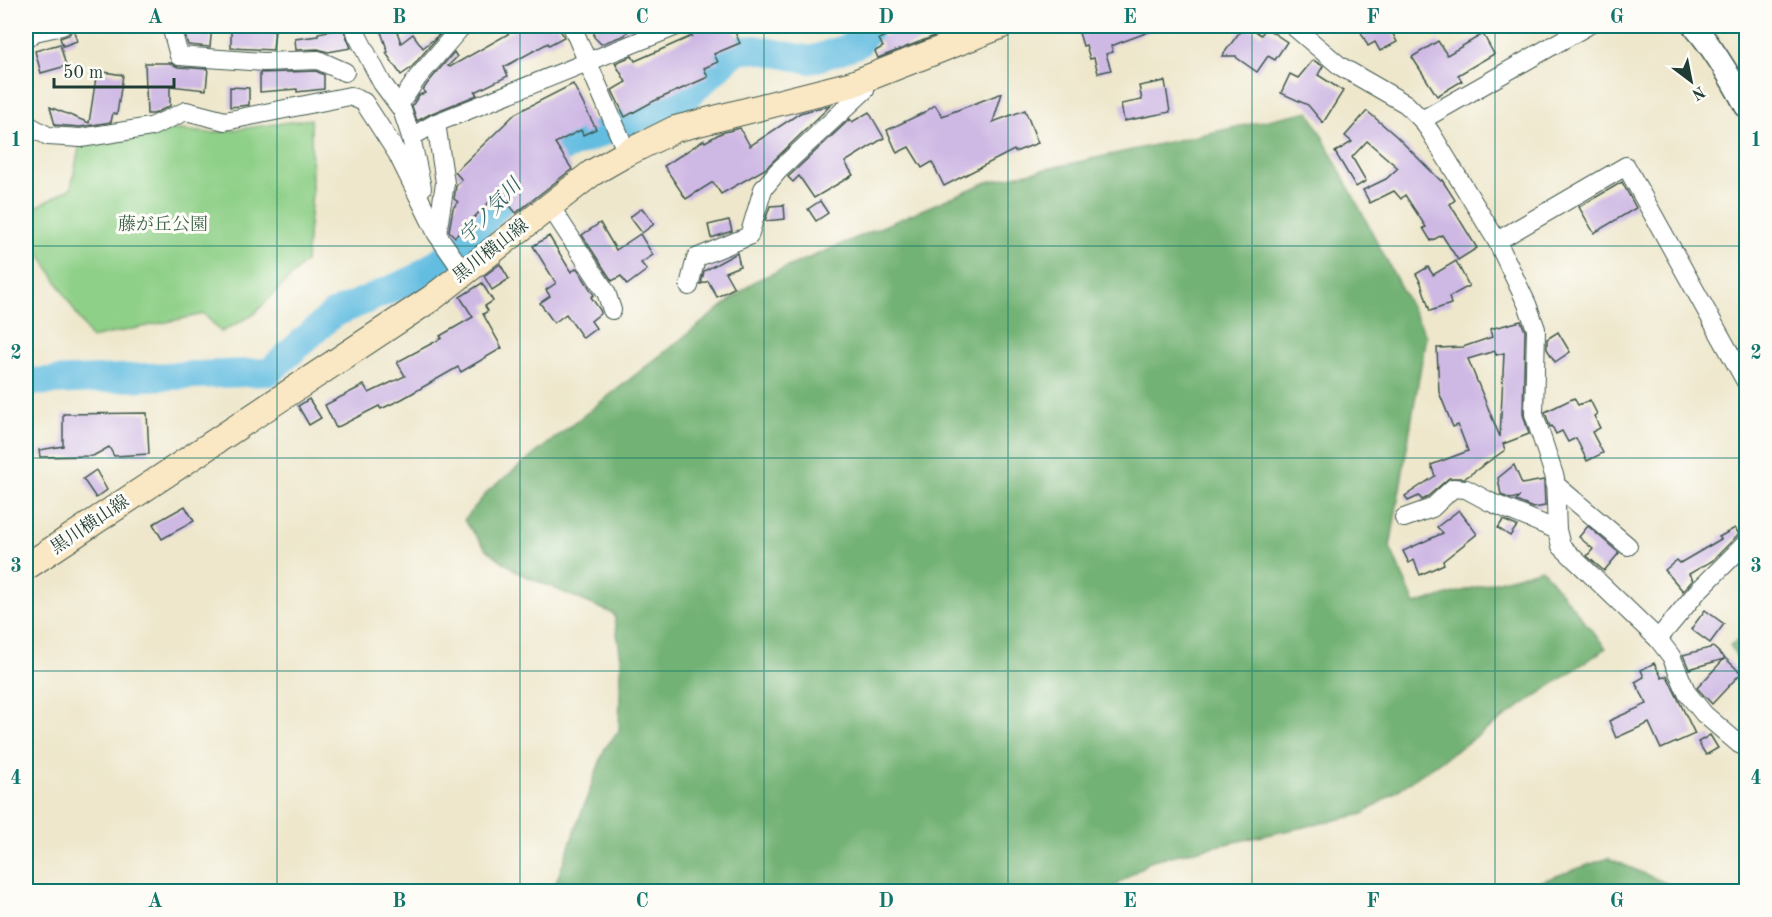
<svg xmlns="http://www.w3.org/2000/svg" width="1772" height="917" font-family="'Old Standard TT','Noto Serif JP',serif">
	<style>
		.green { fill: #8fd088; stroke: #57865e; stroke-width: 1.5 }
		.forest { fill: #73b274; stroke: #497854; stroke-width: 1.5 }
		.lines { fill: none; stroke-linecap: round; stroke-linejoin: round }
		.river { stroke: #64bde1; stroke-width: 28 }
		.building { fill: #ceb8e4; fill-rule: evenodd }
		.minor-casing { stroke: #3e564b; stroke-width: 20 }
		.tertiary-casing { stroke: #3e564b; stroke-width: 25 }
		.secondary-casing { stroke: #3e564b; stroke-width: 28 }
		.minor { stroke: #fff; stroke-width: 18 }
		.tertiary { stroke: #fff; stroke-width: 22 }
		.secondary { stroke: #fae7c3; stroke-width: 26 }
		.grid { fill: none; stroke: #0f766e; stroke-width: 1.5; stroke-opacity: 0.55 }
		.labels { text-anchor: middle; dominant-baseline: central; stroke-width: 6; stroke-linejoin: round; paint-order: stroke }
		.park-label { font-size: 18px; fill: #3b6249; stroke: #fdfcf7 }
		.street-label { font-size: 18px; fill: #1f3d34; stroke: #fdfcf7 }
		.water-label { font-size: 20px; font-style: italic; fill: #346368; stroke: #fdfcf7 }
		.neatline { fill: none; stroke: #0f766e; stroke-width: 2 }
		.grid-label { font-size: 20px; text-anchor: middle; font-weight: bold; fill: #0f766e }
	</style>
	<rect width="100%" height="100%" fill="#fdfcf7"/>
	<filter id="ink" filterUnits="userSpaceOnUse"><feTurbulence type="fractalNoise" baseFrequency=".0167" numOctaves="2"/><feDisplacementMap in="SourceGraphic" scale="12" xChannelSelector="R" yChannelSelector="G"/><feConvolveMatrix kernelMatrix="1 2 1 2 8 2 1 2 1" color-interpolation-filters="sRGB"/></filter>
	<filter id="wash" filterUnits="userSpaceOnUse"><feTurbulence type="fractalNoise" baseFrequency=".008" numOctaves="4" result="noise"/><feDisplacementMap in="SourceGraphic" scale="24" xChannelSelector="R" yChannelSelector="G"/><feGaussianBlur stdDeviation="1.35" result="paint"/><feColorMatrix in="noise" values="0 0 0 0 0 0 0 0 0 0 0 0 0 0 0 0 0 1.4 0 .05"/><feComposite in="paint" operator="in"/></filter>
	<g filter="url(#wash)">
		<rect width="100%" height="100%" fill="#eee7cc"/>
		<path class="green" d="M311 119 312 192 306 261 253 315 221 332 204 314 91 338 26 231V213L71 188 81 138 168 129 211 133Z"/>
		<g class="forest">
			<path d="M1309 111 1426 336 1390 547 1415 604 1542 569 1606 648 1363 814 1152 860 1108 891H553L605 748 619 731 621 658 614 614 519 573 486 549 464 520 489 490 755 281 987 182Z"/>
			<path d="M1746 635V671L1730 645Z"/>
			<path d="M1608 858 1684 891H1513Z"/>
		</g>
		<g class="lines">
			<path class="river" d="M26 382 269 372 333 314 415 279 467 241 541 157 682 101 737 50 755 49 811 60 858 44 872 26"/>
		</g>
		<g id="blocks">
			<g class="building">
				<path d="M185 26H212L210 47 188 45 184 32Z"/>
				<path d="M231 26H273L272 30H275L273 50 231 48Z"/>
				<path d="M379 26H395L401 43 413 34 423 48 441 33 411 68 401 75 386 53 388 52Z"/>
				<path d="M522 26H558L564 37 549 45 548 43 504 67 508 76 475 92 477 95 432 113 417 121 412 106 419 95 425 93 423 90 427 84 454 52 457 57 448 66 450 67Z"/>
				<path d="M597 26H631L625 35 601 44 594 37V30Z"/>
				<path d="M701 26H732L740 43 714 54 718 62 704 68 708 77 654 101 625 117 612 90 626 82 615 63 632 56 635 61 692 36 690 30Z"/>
				<path d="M904 26H960L878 58 875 51 883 47 879 39Z"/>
				<path d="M1077 26H1162V27L1111 46 1113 52 1106 54 1111 70 1098 73 1094 58 1090 59 1086 45 1083 46Z"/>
				<path d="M1244 26H1248L1261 35 1266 28 1287 42 1275 60 1268 56 1257 72 1237 58 1236 56H1222Z"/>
				<path d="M1373 26H1389L1397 42 1380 51 1375 42 1368 46 1361 32Z"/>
				<path d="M73 28 77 41 63 46 60 38 69 35Z"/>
				<path d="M343 28 351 48 328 52 318 49 296 50 295 39 318 36V33Z"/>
				<path d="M1483 34 1494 54 1458 75 1462 81 1437 96 1412 57 1438 41 1447 55Z"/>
				<path d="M60 44 66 66 41 73 35 51Z"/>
				<path d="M1313 60 1323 66 1318 75 1343 91 1323 123 1308 105 1281 93 1290 74 1298 78Z"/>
				<path d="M145 63H170L178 67 208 69 206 90 170 86V106L153 114H147Z"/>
				<path d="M97 71 123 75 117 114 113 113 111 122 80 127 55 125 50 107 89 123Z"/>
				<path d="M316 71 324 75V89L297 92V89L260 92V73Z"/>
				<path d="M1165 81 1170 112 1124 121 1121 104 1142 100 1139 86Z"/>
				<path d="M573 84 596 129 583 135 581 130 555 143 572 169 516 213 499 192 455 237 449 231 453 208 458 202 454 199 456 186 462 180 455 172 516 113Z"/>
				<path d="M230 87 249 88V105L230 107Z"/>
				<path d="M1002 93 993 122 1025 110 1038 143 1015 152 1014 150 944 186 932 162 922 168 909 147 897 153 887 130 925 112 935 105 942 116Z"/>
				<path d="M831 105 765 169 721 194 713 182 686 199 664 166 704 140 705 142 721 133 740 128 750 146 800 113Z"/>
				<path d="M1367 111 1396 136 1441 181 1442 180 1455 200 1450 204 1477 248 1458 260 1442 235 1431 241 1423 228 1426 227 1405 195 1401 199 1394 191 1370 203 1363 190 1386 179 1398 168 1367 141 1352 157 1366 181 1356 187 1335 152 1352 142 1345 136Z"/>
				<path d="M869 112 884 138 845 162 853 175 814 198 799 176 793 182 788 177 850 119 852 122Z"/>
				<path d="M1622 182 1636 208 1594 233 1579 207Z"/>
				<path d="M820 201 828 213 816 221 808 209Z"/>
				<path d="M784 205 785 219 765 221 770 206Z"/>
				<path d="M642 208 654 224 642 233 630 217Z"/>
				<path d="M729 220 732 231 711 238 708 225Z"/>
				<path d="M600 223 616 250 640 234 653 255 641 263 647 270 627 285 621 276 612 281 582 235Z"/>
				<path d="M549 236 571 272 577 268 594 295 591 297 600 310 601 313 591 321 596 328 583 338 566 314 554 323 540 303 550 296 546 290 556 283 533 246Z"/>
				<path d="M737 253 740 266 725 272 734 288 717 297 708 281 701 284 704 271Z"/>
				<path d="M1456 261 1469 286 1449 297 1451 304 1430 311 1421 283 1416 274 1428 267 1433 275Z"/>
				<path d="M500 264 509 279 492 290 484 276Z"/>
				<path d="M482 283 493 301 485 306 488 311 483 314 502 348 461 372 458 367 402 399 381 409 379 406 336 428 325 405 364 385 369 393 405 376 397 362 442 338 440 336 473 317 460 297Z"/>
				<path d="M1521 321 1525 331 1523 414 1529 434 1503 444 1505 450 1465 478H1449L1426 498 1422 500 1419 496 1408 501 1405 496 1435 476 1431 465 1468 451 1458 425 1453 427 1439 392 1437 348 1463 347 1492 337 1490 329ZM1495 351 1496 355 1504 353 1500 437 1468 359Z"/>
				<path d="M1558 332 1570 352 1555 362 1547 349V339Z"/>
				<path d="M1574 398 1578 405 1590 400 1597 414 1594 416 1600 428 1592 432 1603 453 1587 461 1576 438 1568 442 1562 431 1556 434 1552 426 1550 427 1545 412Z"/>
				<path d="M309 399 321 418 309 425 298 406Z"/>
				<path d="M147 413 149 454 114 456 109 447 93 456 40 457 39 450 63 446V414Z"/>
				<path d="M1514 465 1522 484 1544 480 1545 506 1533 508 1516 501 1519 497 1511 499 1501 495 1498 478Z"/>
				<path d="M96 470 107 490 96 498 83 479Z"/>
				<path d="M185 506 194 521 162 539 153 524Z"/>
				<path d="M1459 510 1477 534 1443 561 1444 564 1420 575 1414 560 1409 563 1403 551 1443 533 1437 527Z"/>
				<path d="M1503 520 1517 526 1510 536 1498 528Z"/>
				<path d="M1588 526 1619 553 1604 571 1587 556 1593 549 1579 537Z"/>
				<path d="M1735 528 1739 534 1712 561 1689 574 1693 580 1683 591 1665 570 1677 560 1680 563 1721 539 1719 537Z"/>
				<path d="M1705 610 1724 624 1710 643 1691 629Z"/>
				<path d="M1713 647 1741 673 1712 704 1697 688 1724 659 1689 669 1683 655Z"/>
				<path d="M1654 663 1662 678 1667 676 1695 734 1661 749 1649 723 1616 738 1609 721 1647 704 1635 682 1644 677 1641 670Z"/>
				<path d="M1710 735 1718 748 1706 755 1698 742Z"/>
			</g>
		</g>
	</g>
	<g filter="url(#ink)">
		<use href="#blocks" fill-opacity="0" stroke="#3e564b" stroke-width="1.5"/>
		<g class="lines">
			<g class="minor-casing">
				<g id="minor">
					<path d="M171 26 179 56 264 62 318 60 345 72"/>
					<path d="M354 26 357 35 382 83 402 110 411 137 422 188"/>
					<path d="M572 26 627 153"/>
					<path d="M1293 26 1340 66 1406 104 1422 120 1431 133 1497 241 1527 304 1536 329 1534 414 1555 478 1557 530 1561 546 1658 639 1671 656 1687 693 1704 714 1739 744 1746 747"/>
					<path d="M26 39 35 32 62 26"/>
					<path d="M399 105 418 77 462 26"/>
					<path d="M1422 120 1587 26"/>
					<path d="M436 123 445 183 437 234 464 273"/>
					<path d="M26 124 48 136 81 138 151 127 186 111 225 121 350 96 364 102 397 153 437 234"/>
					<path d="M411 137 436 123 677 26"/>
					<path d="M550 206 606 292 612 310"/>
					<path d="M1497 241 1626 166 1746 382"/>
					<path d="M689 286 696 258 749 236 763 189 778 171 865 90 864 79"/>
					<path d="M1556 485 1628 546"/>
					<path d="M1404 518 1432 508 1453 488 1466 489 1490 502 1557 530"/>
					<path d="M1658 639 1697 592 1746 543"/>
				</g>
			</g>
			<g class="tertiary-casing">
				<path id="tertiary" d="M1694 26C1715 50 1731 78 1746 106"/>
			</g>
			<g class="secondary-casing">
				<path id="secondary" d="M26 567 432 298 592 173 627 153 675 129 852 84 1000 26"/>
			</g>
			<use href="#minor" class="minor"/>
			<use href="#tertiary" class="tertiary"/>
			<use href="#secondary" class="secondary"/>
		</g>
	</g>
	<path class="grid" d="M277 26V892M520 26V892M764 26V892M1008 26V892M1252 26V892M1495 26V892M26 246H1746M26 458H1746M26 671H1746"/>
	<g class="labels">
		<g class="park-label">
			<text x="163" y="225">藤が丘公園</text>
		</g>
		<g class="street-label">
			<text transform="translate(491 251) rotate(-38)">黒川横山線</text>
			<text transform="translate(90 525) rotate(-34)">黒川横山線</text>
		</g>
		<g class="water-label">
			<text transform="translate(491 212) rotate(-47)">宇ノ気川</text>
		</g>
	</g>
	<rect width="1772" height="917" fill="none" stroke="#fdfcf7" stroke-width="66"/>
	<g transform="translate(1691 81) rotate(148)" stroke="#fdfcf7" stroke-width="4.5" paint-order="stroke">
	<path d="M0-4.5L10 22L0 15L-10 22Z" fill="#1f3d34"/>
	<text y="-9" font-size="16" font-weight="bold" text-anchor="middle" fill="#1f3d34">N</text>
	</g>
	<path d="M54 78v9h120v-9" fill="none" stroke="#1f3d34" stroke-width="3"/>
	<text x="63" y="78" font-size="18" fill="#1f3d34" stroke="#fdfcf7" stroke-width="4.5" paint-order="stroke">50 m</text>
	<rect x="33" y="33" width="1706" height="851" class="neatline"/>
	<g class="grid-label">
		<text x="155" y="23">A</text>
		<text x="399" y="23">B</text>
		<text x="642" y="23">C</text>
		<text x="886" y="23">D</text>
		<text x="1130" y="23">E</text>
		<text x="1373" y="23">F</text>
		<text x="1617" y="23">G</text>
		<text x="16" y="146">1</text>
		<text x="1756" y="146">1</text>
		<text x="16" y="359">2</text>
		<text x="1756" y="359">2</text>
		<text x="16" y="572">3</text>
		<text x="1756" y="572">3</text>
		<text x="16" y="784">4</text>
		<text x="1756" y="784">4</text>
		<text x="155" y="907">A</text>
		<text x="399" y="907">B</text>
		<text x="642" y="907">C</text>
		<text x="886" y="907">D</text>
		<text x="1130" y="907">E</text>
		<text x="1373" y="907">F</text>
		<text x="1617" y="907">G</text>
	</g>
</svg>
